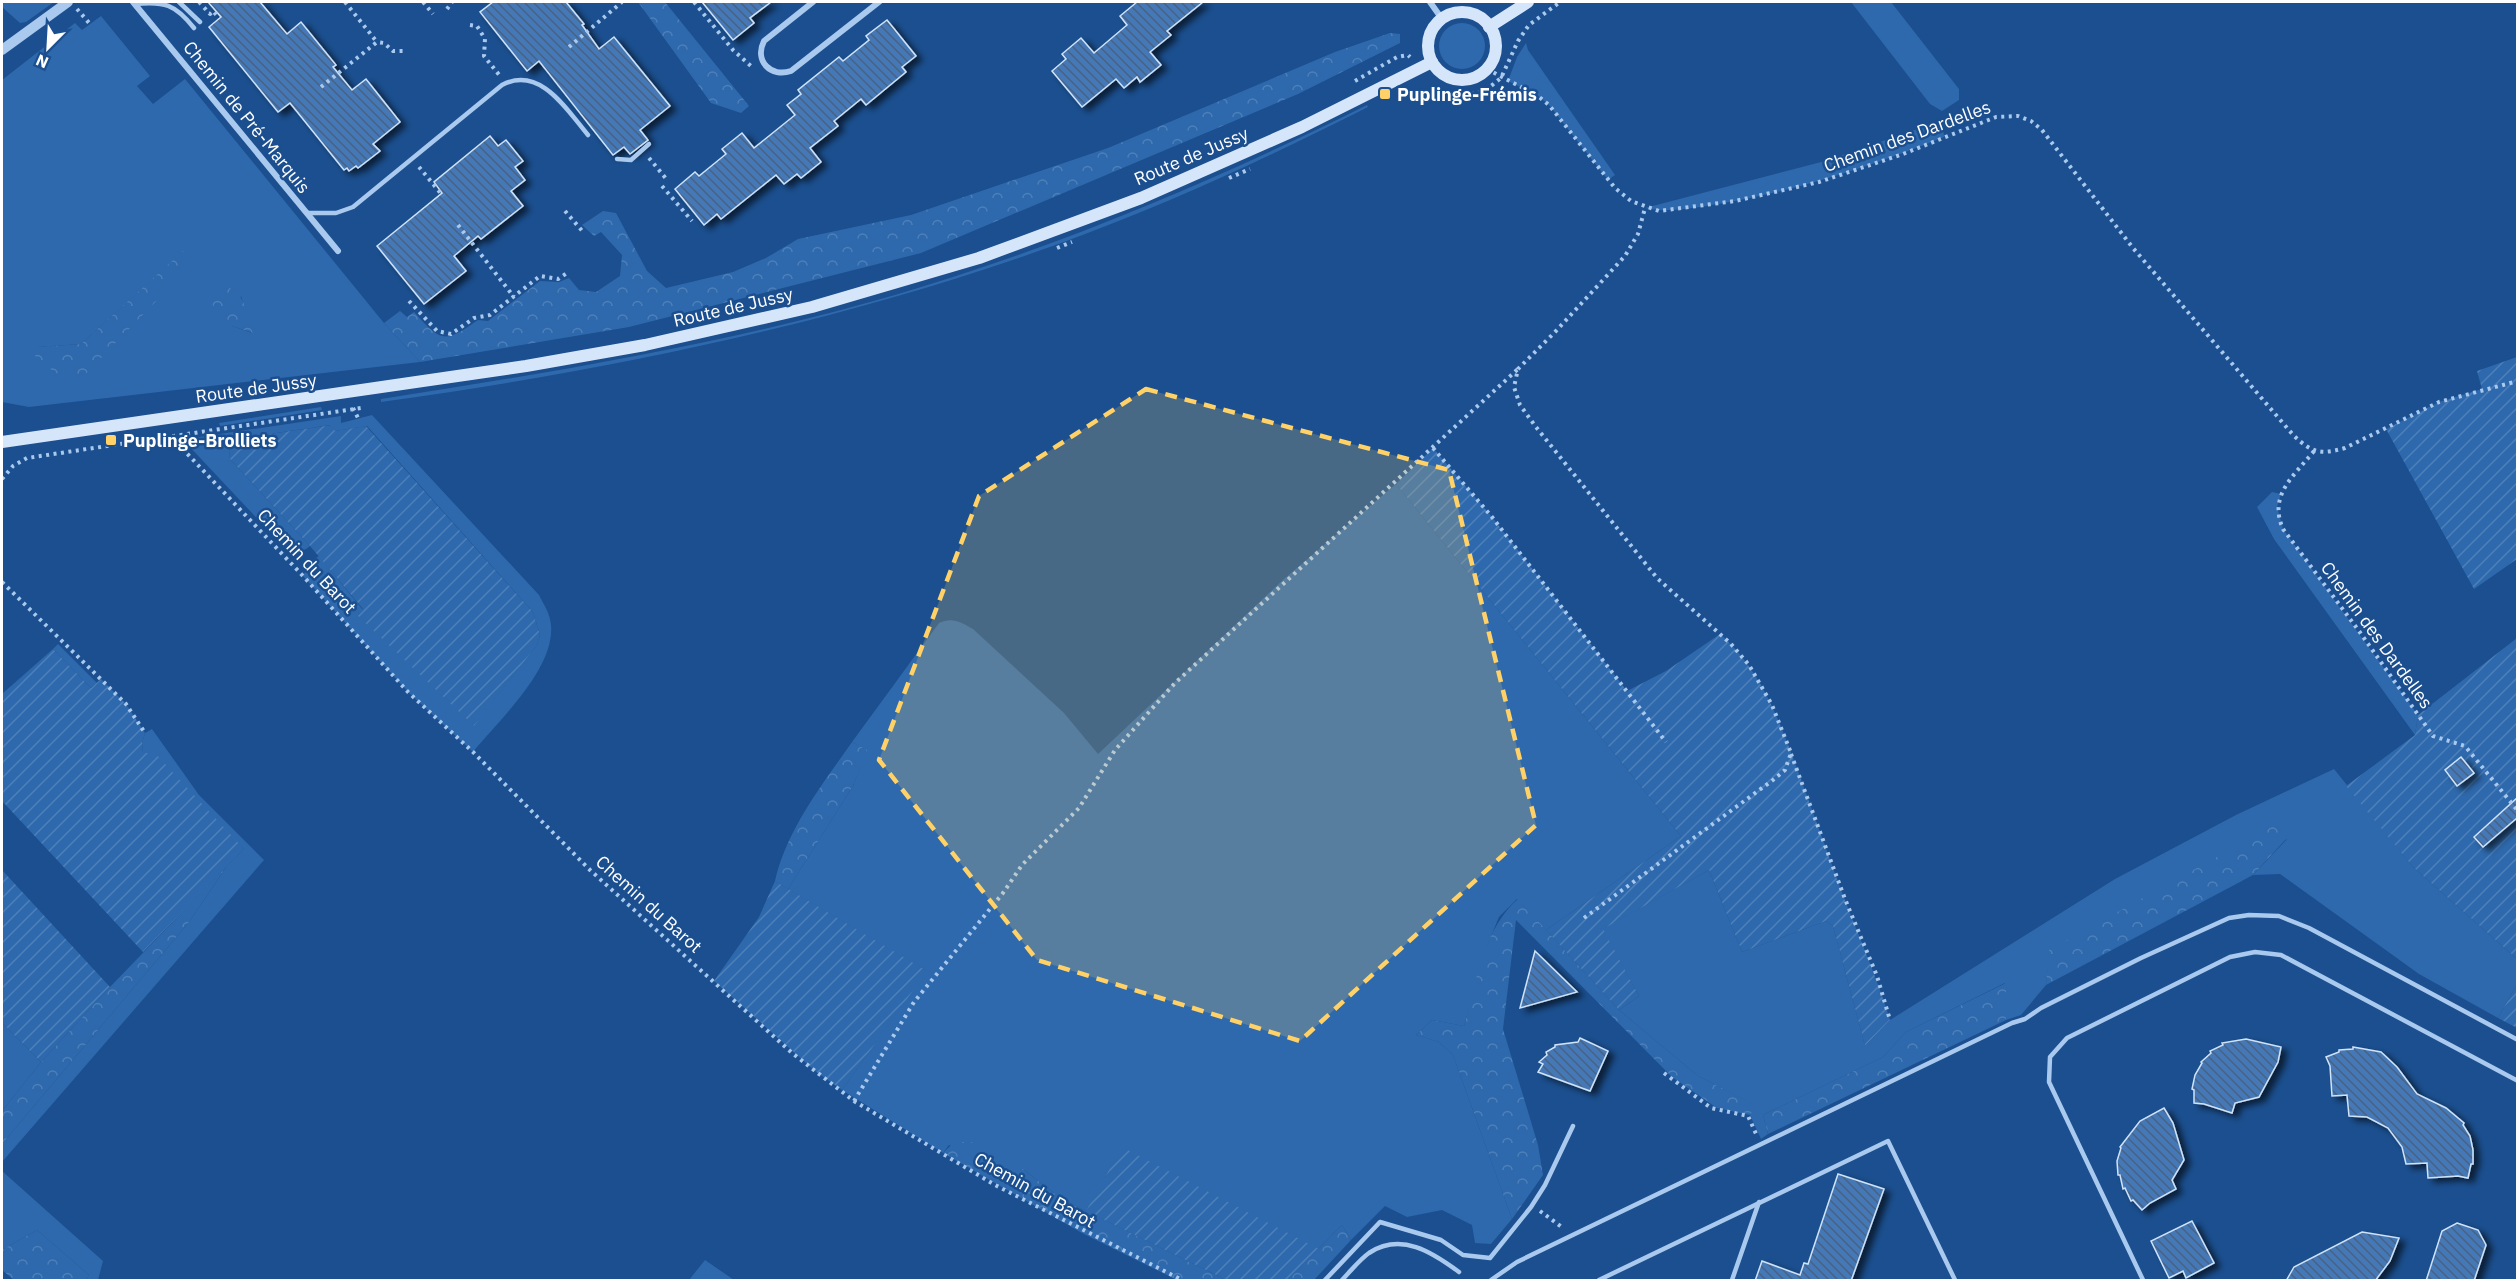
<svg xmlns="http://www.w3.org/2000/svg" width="2519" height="1282" font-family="'IBM Plex Sans',sans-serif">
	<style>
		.green { fill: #2e69ad; fill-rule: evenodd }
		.forest { fill: url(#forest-crowns) }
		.garden { fill: url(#garden-furrows) }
		.building { fill: url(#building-back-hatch); stroke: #cfe3fa; stroke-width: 1.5; filter: url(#shadow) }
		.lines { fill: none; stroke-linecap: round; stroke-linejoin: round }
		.path { stroke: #a9c9ee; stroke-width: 4; stroke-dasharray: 3 4.5; stroke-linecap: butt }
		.service { stroke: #a9c9ee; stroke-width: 4.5 }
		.minor { stroke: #a9c9ee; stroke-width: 6 }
		.tertiary { stroke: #a9c9ee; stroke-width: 10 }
		.secondary { stroke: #d6e6fa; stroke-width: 12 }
		.marked { fill: #ffd166; fill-opacity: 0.2; stroke: #ffd166; stroke-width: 4.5; stroke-dasharray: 12 8; stroke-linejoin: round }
		.poi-dot { fill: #ffd166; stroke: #1b4f8f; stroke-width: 2 }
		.labels { text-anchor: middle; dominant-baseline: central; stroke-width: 5; stroke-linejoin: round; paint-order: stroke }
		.poi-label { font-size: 18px; font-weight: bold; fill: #fff; stroke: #1b4f8f; text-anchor: start }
		.street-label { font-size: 18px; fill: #fff; stroke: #1b4f8f }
	</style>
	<defs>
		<pattern id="forest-crowns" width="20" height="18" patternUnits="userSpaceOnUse" patternTransform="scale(1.5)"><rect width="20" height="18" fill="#2e69ad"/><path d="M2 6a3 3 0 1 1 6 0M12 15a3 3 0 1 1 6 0" fill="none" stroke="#4d80b9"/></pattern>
		<pattern id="garden-furrows" width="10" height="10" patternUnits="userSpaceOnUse" patternTransform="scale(1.5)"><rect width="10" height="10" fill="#2e69ad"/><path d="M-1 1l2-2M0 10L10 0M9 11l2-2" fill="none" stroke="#4d80b9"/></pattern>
		<pattern id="building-back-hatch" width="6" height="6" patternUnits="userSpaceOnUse" patternTransform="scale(1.5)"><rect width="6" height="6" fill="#4478b7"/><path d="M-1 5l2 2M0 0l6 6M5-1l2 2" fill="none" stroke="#486282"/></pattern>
		<filter id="shadow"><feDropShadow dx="6" dy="4" stdDeviation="3" flood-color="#0009"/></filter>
	</defs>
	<rect width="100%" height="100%" fill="#1b4f8f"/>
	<g class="green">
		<path d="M2 2H54L26 22 20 23 2 7Z"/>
		<path d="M1851 2H1891L1959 89V100L1942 111 1930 104Z"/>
		<path d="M101 16 150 76 137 86 153 104 185 79 384 323 420 362 29 407 2 402V80L75 23 82 30ZM183 252 54 372 38 347 81 344ZM241 296 252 333 232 326Z"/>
		<circle cx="1462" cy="46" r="23"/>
		<path d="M1526 43 1528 50 1615 175 1608 180 1549 105 1538 96 1508 81 1517 57Z"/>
		<path d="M1367 105 1368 107C1269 157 1168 204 1064 242 843 322 613 370 381 402V399C554 372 726 344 895 295 1058 247 1214 181 1367 105Z"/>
		<path d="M1932 124 1943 125 1944 137C1870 167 1796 191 1718 204 1693 208 1669 213 1645 208L1825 161Z"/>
		<path d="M321 407 322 410 220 426 219 423Z"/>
		<path d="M372 415 539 595C544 605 550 613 551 625 555 669 499 720 473 752L408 692 303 576 311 561 319 556 363 610 358 614 474 725 537 645 540 635 533 612 367 426 335 431 331 425 228 440 230 459 310 546C301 554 293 552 283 546L187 444 186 439 341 416V423Z"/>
		<path d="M1396 484 1681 836 1546 930 1517 899 1499 917 1487 946 1464 1026 1432 1020 1416 1035 1439 1042 1453 1055 1512 1219 1491 1244 1475 1243 1472 1225 1442 1210 1407 1217 1385 1206 1351 1240 1342 1225 1288 1280 1098 1217 1062 1199 1023 1169 949 1145 943 1153 842 1090 926 971 788 889 853 786 866 750 852 742 939 623C953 617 960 622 973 629L1064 713 1098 754 1284 579Z"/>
		<path d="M2272 492 2281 494 2277 507 2283 529 2418 715 2415 735 2274 539 2257 507Z"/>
		<path d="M58 644 97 683 91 688 53 649Z"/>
		<path d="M152 729 199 795 264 860 2 1162V1144L189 922 227 866 244 849 143 753 142 743 145 733Z"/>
		<path d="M2334 769 2413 867 2517 959V984L2498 1018 2419 974 2280 874 2253 875 2287 839 2050 950 2046 985 2021 1015 2006 1020 2005 983 1906 1032 1883 1057 1763 1115 1768 1134 1761 1139 1750 1115 1756 1106 1698 1076 1619 1010 1639 996 1602 929 1709 870 1742 952 1826 921 1833 926 1865 1046 1890 1020 2115 879 2236 815Z"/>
		<path d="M2 1023 41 1062 2 1111Z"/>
		<path d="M2 1171 103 1261 98 1280H86L89 1275 37 1230 2 1250Z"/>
		<path d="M705 1260 734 1280H689Z"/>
	</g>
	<g class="forest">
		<path d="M638 2H665L749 106 741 113 711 103Z"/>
		<path d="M1390 33 1400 34V43L1298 94 921 253 629 327 420 362 384 323 400 311 407 317 414 312C441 342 444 344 478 320L488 321 540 281 559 282 569 278 579 290 596 292 620 276 622 255 601 232 594 236 582 225 603 211 616 213 647 271 666 288 733 272 766 258 798 239 911 215 1108 148 1335 52Z"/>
		<path d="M183 251 192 264 77 383 54 372 34 355 38 347 81 344Z"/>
		<path d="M207 277C245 294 242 294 253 333L232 326 214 311Z"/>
		<path d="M852 742 867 750 853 786 788 889 775 881C787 829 822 785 852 742Z"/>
		<path d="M2278 823 2287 838 2253 875 2046 985 2049 950Z"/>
		<path d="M227 866 189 922 2 1144V1111L41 1062 110 987Z"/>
		<path d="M1518 899 1619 1010 1698 1076 1757 1106 1750 1115 1717 1108 1672 1077 1516 920 1503 1029 1538 1145 1543 1175 1512 1219 1453 1055 1439 1042 1416 1035 1432 1020 1464 1026C1476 983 1483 929 1518 899Z"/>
		<path d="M2006 983V1020L1768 1134 1763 1115 1883 1057 1906 1032Z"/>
		<path d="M954 1142H971L993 1151 1023 1169 1062 1199 1226 1280H1177L1082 1233 943 1153Z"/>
		<path d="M1342 1225 1351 1240 1314 1280H1288Z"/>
		<path d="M37 1230 89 1275 86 1280H14L2 1270V1250Z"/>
	</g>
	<g class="garden">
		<path d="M2517 357V559L2474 589 2386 429 2439 402 2482 389 2477 371Z"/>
		<path d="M332 425 335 431 366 426 533 612 540 635 537 645 474 726 357 615 363 609 310 546 230 459 228 440Z"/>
		<path d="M1433 448 1492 517 1627 691 1666 671 1720 634C1762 671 1779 720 1798 771 1811 807 1824 843 1837 879 1854 926 1875 971 1890 1020L1865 1046 1833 926 1826 921 1742 952 1709 870 1603 929 1639 996 1619 1010 1546 930 1681 836 1396 484Z"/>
		<path d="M2517 638V959L2413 867 2346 786 2415 735 2418 715Z"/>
		<path d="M53 649 91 688 101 679 126 704 145 733 142 743 143 753H155L244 849 143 952 2 801V694Z"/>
		<path d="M2 870 110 987 41 1062 2 1023Z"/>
		<path d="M775 881 927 971 842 1090 815 1071 714 981 759 917Z"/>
		<path d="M2517 984V1028L2498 1018Z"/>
		<path d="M1122 1147 1319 1249 1288 1280H1226L1086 1211Z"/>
	</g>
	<g class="building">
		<path d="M208 2H260L287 34 301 22 336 65 333 67 352 90 366 79 400 122 373 144 380 151 358 168 356 166 349 171 347 168 344 170 290 103 278 112 209 27 221 17Z"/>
		<path d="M493 2H566L584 24 582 25 599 49 614 37 670 106 640 130 648 140 630 154 624 147 613 155 539 61 527 71 480 12Z"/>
		<path d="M702 2H771L750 18 754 23 733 40Z"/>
		<path d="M1137 2H1203L1167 31 1171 35 1150 52 1161 65 1140 82 1137 77 1124 88 1116 79 1082 107 1052 71 1066 59 1062 54 1081 38 1094 53 1127 25 1120 16Z"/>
		<path d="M887 20 916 56 902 67 906 72 866 105 861 99 834 121 838 126 810 148 821 162 801 178 797 174 784 184 776 175 721 219 717 214 704 225 675 189 695 172 699 176 726 154 722 149 742 133 754 148 795 115 787 105 801 94 798 90 839 57 843 61 869 40 866 36Z"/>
		<path d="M490 136 498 146 506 140 523 161 515 167 525 180 511 191 523 206 481 239 478 236 454 256 466 271 424 304 377 246 442 193 434 182Z"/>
		<path d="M2461 757 2474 773 2457 786 2445 770Z"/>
		<path d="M2517 798V818L2483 847 2474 837Z"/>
		<path d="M1535 951 1577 992 1520 1008Z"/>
		<path d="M1580 1038 1608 1051 1590 1091 1538 1072 1543 1064 1539 1062 1547 1055 1546 1052 1555 1047V1045L1578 1042Z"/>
		<path d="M2246 1039 2281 1047 2278 1062 2259 1097 2235 1103 2232 1113 2204 1104 2194 1103V1090L2192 1089 2195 1075 2202 1063 2201 1062 2211 1053 2210 1051 2223 1045 2222 1043Z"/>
		<path d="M2353 1047 2381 1052 2397 1067 2417 1094 2446 1108 2464 1123 2463 1125 2470 1136 2473 1150V1164H2471L2468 1178 2458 1176 2428 1178 2427 1163 2406 1164 2402 1147 2388 1128 2367 1117 2349 1116 2347 1095 2332 1096 2330 1066 2326 1057 2339 1052V1050L2353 1049Z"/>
		<path d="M2164 1108 2173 1123 2184 1160 2172 1180 2176 1189 2150 1203 2142 1210 2133 1200 2131 1201 2125 1188 2123 1189 2120 1175H2118L2117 1161 2121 1148 2120 1147 2140 1121Z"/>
		<path d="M1838 1174 1884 1189 1851 1281H1755L1762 1261 1800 1275 1804 1263 1808 1264Z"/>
		<path d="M2192 1221 2214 1263 2186 1278 2183 1271 2169 1278 2151 1241Z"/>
		<path d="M2457 1223 2478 1230 2486 1245 2474 1281H2426L2442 1231Z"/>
		<path d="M2362 1232 2399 1238 2390 1261 2375 1281H2286L2294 1267Z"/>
	</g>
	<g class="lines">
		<g class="path">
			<path d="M199 2 210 14 213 11 218 17"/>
			<path d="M345 2 377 42"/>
			<path d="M423 2 433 14"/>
			<path d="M694 2 733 50 752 67"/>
			<path d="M77 9 90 24"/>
			<path d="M447 9 452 2"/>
			<path d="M470 25 477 26 485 39 484 56 500 76"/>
			<path d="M569 47 622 2"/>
			<path d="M1487 69 1538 96 1549 105 1615 188 1631 201 1659 211 1735 201 1819 182 1903 154 1996 117 2018 116 2031 121 2042 130 2133 248 2294 436C2313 453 2320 455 2345 448L2439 402 2518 381"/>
			<path d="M1355 81 1397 57 1408 55 1410 57"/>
			<path d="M321 87 377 42 384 43 393 51H406"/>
			<path d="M1397 98 1420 93 1465 96 1486 90 1501 78 1518 41 1529 25 1560 2"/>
			<path d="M649 158 668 181"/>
			<path d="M419 167 443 196"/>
			<path d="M1229 178 1250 169"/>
			<path d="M662 186 692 221"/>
			<path d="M565 211 584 233"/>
			<path d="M458 225 514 297"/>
			<path d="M1057 248 1072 242"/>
			<path d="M409 301 437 331 451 334 474 318 490 315 540 276 558 279 567 273"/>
			<path d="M353 408 358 418"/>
			<path d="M174 436 179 445 303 576 408 692 473 752 590 870 792 1053 854 1101 995 1185 1182 1280"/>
			<path d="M1433 448 1492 517 1666 742"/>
			<path d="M2314 451C2294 476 2268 495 2283 529L2359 631 2433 736 2465 746 2518 811"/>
			<path d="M2 479 13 466 27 458 361 408"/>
			<path d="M2 582 126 704 145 733"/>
			<path d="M1791 754 1845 899 1877 976 1890 1020"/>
			<path d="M1584 918 1773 780 1785 770 1791 753 1772 705 1749 665 1731 644 1657 578 1536 427 1520 405 1514 387 1518 369 1556 331 1625 256 1638 234 1645 208"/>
			<path d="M1664 1073 1711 1108 1748 1116 1757 1136"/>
			<path d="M854 1101 914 1002 1003 893 1022 865 1079 808 1115 750 1175 683 1518 369"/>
			<path d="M1540 1211 1563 1228"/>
		</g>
		<g class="service">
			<path d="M179 2 200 22"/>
			<path d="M135 4C164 1 175 4 194 28"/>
			<path d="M617 159 631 160 649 144"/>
			<path d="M307 213H336L353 207 502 85C540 65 567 110 588 135"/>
			<path d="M1325 1280 1380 1222 1441 1240 1463 1255 1490 1258 1531 1207 1545 1185 1573 1126"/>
			<path d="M1342 1280C1350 1272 1359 1260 1369 1253 1401 1232 1432 1252 1459 1272"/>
			<path d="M1491 1280 1517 1262 2012 1023 2025 1019 2041 1008 2141 958 2229 918 2249 915 2279 916 2309 928 2518 1040"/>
			<path d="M1599 1280 1888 1141 1955 1280"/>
			<path d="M1732 1280 1759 1202"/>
			<path d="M2143 1280 2049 1082 2050 1057 2067 1038 2230 957 2255 952 2281 955 2518 1081"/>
		</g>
		<g class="minor">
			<path d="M133 2 338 251"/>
			<path d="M813 2 764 41C754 61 771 78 791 71L879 2"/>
			<path d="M1430 2 1442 19"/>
		</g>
		<path class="tertiary" d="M2 50 68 2"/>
		<g class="secondary">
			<circle cx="1462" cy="46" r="34"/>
			<path d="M1489 27 1528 2"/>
			<path d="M2 442 526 366 645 345 812 307 979 258 1141 198 1302 127 1432 62"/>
		</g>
	</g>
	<path class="marked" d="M1146 389 1449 470 1536 825 1300 1041 1037 960 879 760 979 496Z"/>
	<g class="poi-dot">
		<rect x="1379" y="88" width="12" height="12" rx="3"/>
		<rect x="105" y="434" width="12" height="12" rx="3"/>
	</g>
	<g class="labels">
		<g class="poi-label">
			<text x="1397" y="94">Puplinge-Frémis</text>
			<text x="123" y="440">Puplinge-Brolliets</text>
		</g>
		<g class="street-label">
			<text transform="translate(247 117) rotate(51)">Chemin de Pré-Marquis</text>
			<text transform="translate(1907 136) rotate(-20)">Chemin des Dardelles</text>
			<text transform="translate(1191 156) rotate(-23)">Route de Jussy</text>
			<text transform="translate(733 307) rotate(-13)">Route de Jussy</text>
			<text transform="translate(256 388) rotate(-8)">Route de Jussy</text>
			<text transform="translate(307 561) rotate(47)">Chemin du Barot</text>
			<text transform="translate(2377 635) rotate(54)">Chemin des Dardelles</text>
			<text transform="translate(649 904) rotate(42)">Chemin du Barot</text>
			<text transform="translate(1035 1190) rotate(29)">Chemin du Barot</text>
		</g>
	</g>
	<rect width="2519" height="1282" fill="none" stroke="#ffffff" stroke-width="6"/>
	<g transform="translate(48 48) rotate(204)" stroke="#1b4f8f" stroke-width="4.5" paint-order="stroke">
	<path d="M0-4.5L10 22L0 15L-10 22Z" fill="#ffffff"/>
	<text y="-9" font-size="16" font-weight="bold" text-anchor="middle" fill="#ffffff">N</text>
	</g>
</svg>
